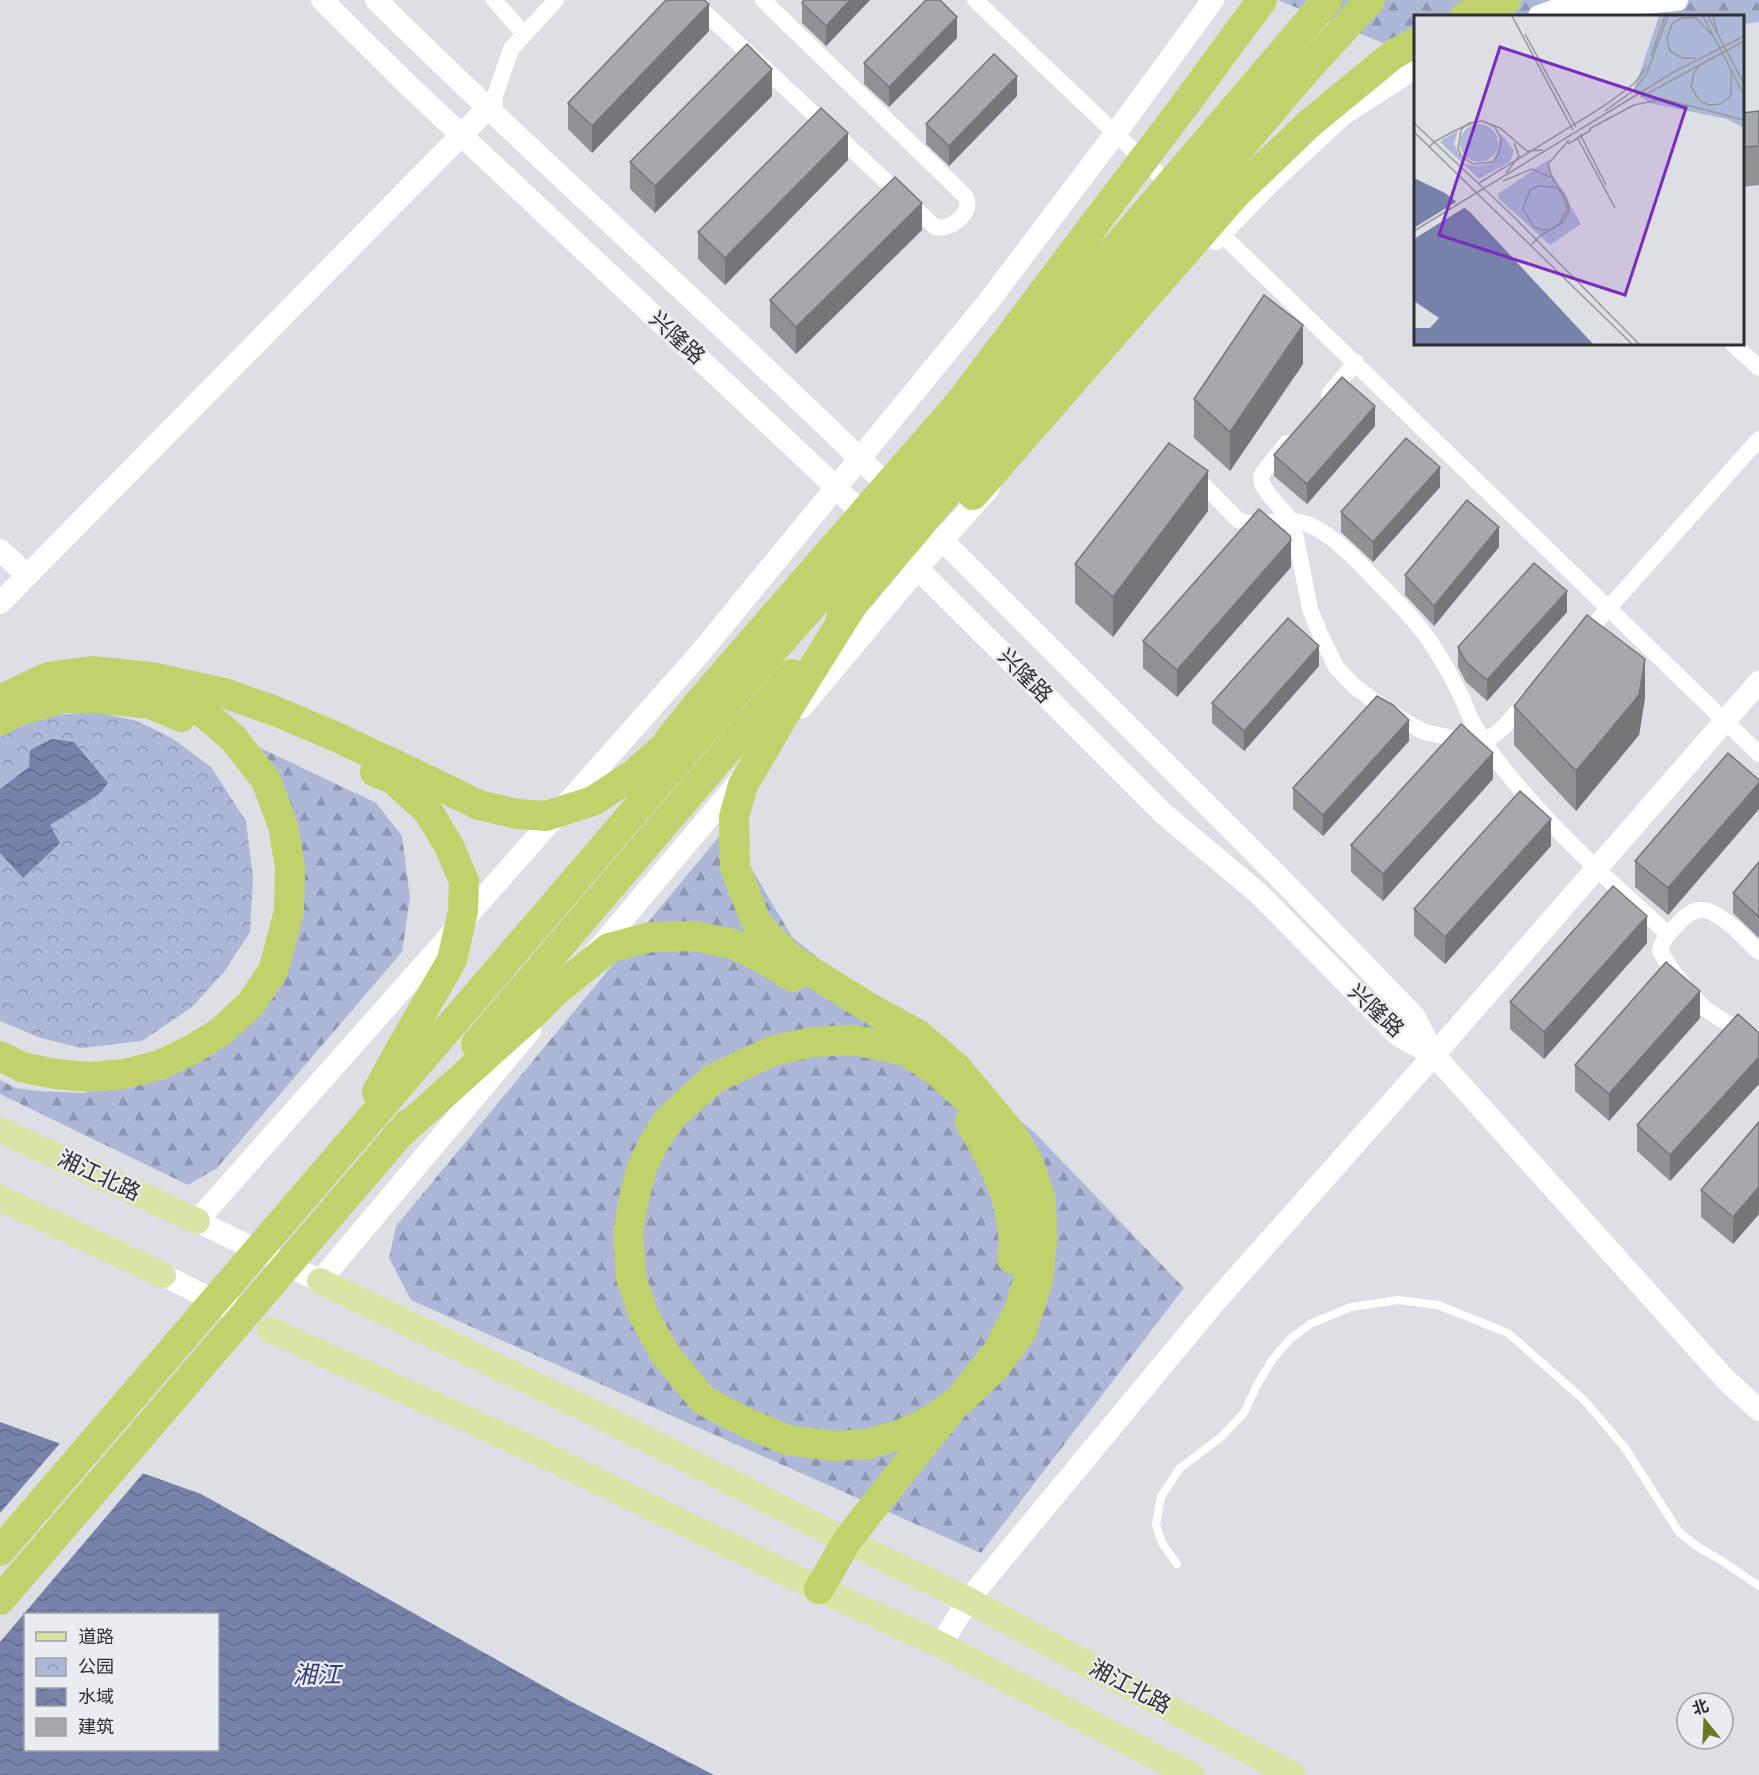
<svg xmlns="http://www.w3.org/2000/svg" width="1759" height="1775" font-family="Karla,'Noto Sans SC',sans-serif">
	<defs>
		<pattern id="forest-firs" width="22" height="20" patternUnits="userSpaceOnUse" patternTransform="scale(1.5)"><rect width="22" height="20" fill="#adb8d9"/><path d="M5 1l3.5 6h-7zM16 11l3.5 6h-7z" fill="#8d96b0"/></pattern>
		<pattern id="park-crowns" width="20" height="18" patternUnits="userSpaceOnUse" patternTransform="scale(1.5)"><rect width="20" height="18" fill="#adb8d9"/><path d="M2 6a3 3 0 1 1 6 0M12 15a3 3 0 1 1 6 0" fill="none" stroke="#8d96b0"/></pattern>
		<pattern id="water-waves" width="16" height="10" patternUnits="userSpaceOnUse" patternTransform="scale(1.5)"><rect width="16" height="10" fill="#7682aa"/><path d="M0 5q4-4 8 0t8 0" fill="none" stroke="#616b8b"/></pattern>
	</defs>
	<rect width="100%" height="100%" fill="#dddfe4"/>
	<!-- forest -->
	<g fill="url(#forest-firs)">
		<path d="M1278,0h481v22l-16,2 -1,-8h-326l-1,40z"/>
		<path d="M250,743l126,60 26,33 8,61 -8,55 -185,216 -29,17 -188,-91v-14l16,8 22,3 45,2 25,-5 95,-31 90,-119z"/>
		<path d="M727,827l65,110 242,195 150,156 -203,265 -570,-253 -22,-42 7,-32z"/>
	</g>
	<!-- park -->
	<path fill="url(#park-crowns)" d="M96,712l41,9 35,17 39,29 35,54 7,57 -3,54 -26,40 -32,35 -50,34 -61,7 -40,-10 -41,-17v-294l41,-11z"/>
	<!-- water -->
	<g fill="url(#water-waves)" fill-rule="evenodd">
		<path d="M52,739l22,3 34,41 -10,12 -48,30 10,18 -37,35 -23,-25v-64l29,-22 1,-17z"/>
		<path d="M0,1422l201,72 369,207 144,74h-714zM26,1614h192v136h-192z"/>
	</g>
	<!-- pier -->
	<path fill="#dddfe4" d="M62,1441l83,30 -145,171v-129z"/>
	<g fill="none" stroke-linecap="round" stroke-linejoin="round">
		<!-- lane -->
		<path stroke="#fff" stroke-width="8" d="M1177,1564l-15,-21 -6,-19 5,-27 18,-28 42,-32 23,-24 12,-26 16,-27 17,-20 21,-16 41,-17 47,-7 40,5 70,28 76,67 41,48 54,84 19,15 24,14 37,25"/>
		<!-- street -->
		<g stroke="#fff" stroke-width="16">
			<path d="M494,0l30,34"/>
			<path d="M695,0l5,8 235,219c14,4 38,-13 31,-29 -1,-2 -5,-6 -7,-8l-196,-190"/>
			<path d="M975,0l199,189"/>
			<path d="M492,104l19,-55 45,-49"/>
			<path d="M1212,225l547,529"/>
			<path d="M1733,344l26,24"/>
			<path d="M1329,394l27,-32"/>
			<path d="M1287,443l-23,28 -3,5 1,8 7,11 18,20 7,13 16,81 10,25 16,33 18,19 35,26 35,20 43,9 16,-2 10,-3 11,-9 25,-29"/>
			<path d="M1193,474l45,46c23,9 33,-1 53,1 10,0 22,5 30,10 18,11 33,27 48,42 16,17 32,32 47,50 17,20 31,45 43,69 5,8 7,17 11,25 8,16 18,32 29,46 50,64 109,117 169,171"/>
			<path d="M1582,638l177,-199"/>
			<path d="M1759,952c-14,-13 -35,-38 -55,-42 -10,-2 -21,8 -27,15 -8,8 -15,15 -17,26 9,17 35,51 50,61 15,11 33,19 49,28"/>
		</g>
		<!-- secondary -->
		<g stroke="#fff" stroke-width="22">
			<path d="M322,0l85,84 416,391 50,49"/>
			<path d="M376,0c171,169 352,327 523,497"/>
			<path d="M1539,16l14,-5 124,-11"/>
			<path d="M1215,239l52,-54 75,-70 74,-48"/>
			<path d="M933,531l345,345 136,140 20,39 291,324 34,31"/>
			<path d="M0,550l27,25"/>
			<path d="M907,558l258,257 93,78 141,143 35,19"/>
			<path d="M0,603l492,-499"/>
			<path d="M802,707l127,-152 60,-67"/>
			<path d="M593,955l149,-177"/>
			<path d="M530,1031l-210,250 -123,-60 504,-569 287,-350 127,-168 98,-134"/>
			<path d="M163,1275l66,33"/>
			<path d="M941,1645l27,-45 247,-298 219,-247 325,-373"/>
		</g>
		<!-- primary -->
		<g stroke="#dae4a7" stroke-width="26">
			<path d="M0,1130l197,91"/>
			<path d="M0,1198l163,77"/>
			<path d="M320,1281l282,136 245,124 121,59 325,175"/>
			<path d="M270,1330l264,120 285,139 122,56 250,130"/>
		</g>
		<!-- highway -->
		<g stroke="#c1d26c" stroke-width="30">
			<path d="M1465,16l41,-16"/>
			<path d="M1220,209l90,-86 84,-69 22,-12"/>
			<path d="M1085,239l11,-17 85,-112 81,-110"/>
			<path d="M973,495l261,-299"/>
			<path d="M841,618l464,-547 65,-71"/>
			<path d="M0,700l48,-23 44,-6 59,6 73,16 51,18 57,24 71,33 76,37 38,9 29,2 47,-15 41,-27 52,-46"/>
			<path d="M0,721l15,-9 48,-14h33l54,6 31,13"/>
			<path d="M669,740l28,-35 265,-305 134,-178"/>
			<path d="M375,772l18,7 35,32 20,33 16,37 -1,30 -11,49 -52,90 -23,42"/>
			<path d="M476,1044l316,-370"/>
			<path d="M0,1056l22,11 33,7 35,3 34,-3 36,-9 31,-15 28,-17 31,-28 23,-34 16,-60 1,-44 -7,-41 -17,-46 -33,-42 -33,-28 -23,-15 -15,-3"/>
			<path d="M970,1122c24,40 50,89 42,137"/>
			<path d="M396,1137l141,-127 19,-19 53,-43 42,-11 44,-1 38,8 31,15 29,18"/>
			<path d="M0,1551l759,-885 196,-222 143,-175 229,-269"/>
			<path d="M819,1589l28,-48 19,-25 132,-165 22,-43 9,-31 3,-53 -2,-26 -20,-48 -21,-31 -51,-47 -32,-21 -52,-11 -42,2 -40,9 -59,28 -43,39 -15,23 -12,24 -9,33 -6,36 3,43 13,39 21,38 38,46 42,22 42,18 47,6 34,-2 34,-10 31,-15 31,-22 31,-30 26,-34 17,-53 4,-41 -1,-39 -12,-36 -17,-30 -55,-66 -38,-33 -51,-28 -77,-48 -34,-35 -22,-57 -1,-50 9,-32 47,-80 63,-101"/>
			<path d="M0,1600l408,-476"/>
		</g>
	</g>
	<!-- wall -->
	<g fill="#909095">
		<path d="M870,0l-44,46 -24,-23v-20z"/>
		<path d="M709,31l-117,122 -24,-24v-26z"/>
		<path d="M957,38l-68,69 -25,-23v-21z"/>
		<path d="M772,96l-117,117 -25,-24v-27z"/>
		<path d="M1017,96l-68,70 -23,-22v-20z"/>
		<path d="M1759,111v74l-16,2v-74z"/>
		<path d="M848,160l-123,125 -27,-26v-27z"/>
		<path d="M922,230l-126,124 -26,-27v-27z"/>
		<path d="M1303,364l-73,107 -36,-33v-39z"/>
		<path d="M1375,426l-68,78 -33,-28v-21z"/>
		<path d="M1440,487l-67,75 -32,-30v-20z"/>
		<path d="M1208,511l-95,126 -38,-34v-39z"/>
		<path d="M1499,547l-65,79 -29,-31v-20z"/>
		<path d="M1291,567l-114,130 -34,-29v-27z"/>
		<path d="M1567,612l-80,89 -21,-19 -8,-15v-20z"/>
		<path d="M1319,666l-75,85 -32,-28v-20z"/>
		<path d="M1645,698l-6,37 -63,76 -62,-66v-39z"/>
		<path d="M1409,741l-86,95 -30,-27v-21z"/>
		<path d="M1493,779l-110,122 -32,-29v-27z"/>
		<path d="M1759,780v29l-91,106 -33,-28v-26z"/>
		<path d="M1551,846l-106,118 -31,-28v-27z"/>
		<path d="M1759,862v76l-26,-25v-20z"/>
		<path d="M1647,943l-103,116 -34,-30v-27z"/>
		<path d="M1700,1018l-91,103 -34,-30v-26z"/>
		<path d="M1759,1033v51l-89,97 -33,-30v-26z"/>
		<path d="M1759,1122v92l-26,30 -32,-27v-27z"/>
	</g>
	<!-- shaded-wall -->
	<g fill="#757679">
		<path d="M850,0h20l-44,46v-20z"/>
		<path d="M709,4v27l-117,122v-27z"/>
		<path d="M957,17v21l-68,69v-20z"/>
		<path d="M772,69v27l-117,117v-27z"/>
		<path d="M1017,76v20l-68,70v-20z"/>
		<path d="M848,133v27l-123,125v-27z"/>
		<path d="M922,203v27l-126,124v-27z"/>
		<path d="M1303,325v39l-73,107v-39z"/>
		<path d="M1375,406v20l-68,78v-20z"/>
		<path d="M1440,467v20l-67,75v-20z"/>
		<path d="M1208,471v40l-95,126v-40z"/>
		<path d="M1499,527v20l-65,79v-20z"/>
		<path d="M1291,540v27l-114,130v-27z"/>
		<path d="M1567,591v21l-80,89v-21z"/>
		<path d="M1319,646v20l-75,85v-20z"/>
		<path d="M1645,659v39l-6,37 -63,76v-40z"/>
		<path d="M1409,720v21l-86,95v-21z"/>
		<path d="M1493,753v26l-110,122v-27z"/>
		<path d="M1759,783v26l-91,106v-27z"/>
		<path d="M1551,819v27l-106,118v-27z"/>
		<path d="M1647,916v27l-103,116v-27z"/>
		<path d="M1700,991v27l-91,103v-27z"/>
		<path d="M1759,1057v27l-89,97v-26z"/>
		<path d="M1759,1187v27l-26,30v-27z"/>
	</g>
	<!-- building -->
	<g fill="#a7a8ad" stroke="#757679" stroke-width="1.5">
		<path d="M666,0h38l5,4 -117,122 -24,-23z"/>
		<path d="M804,0h46l-24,26 -24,-23z"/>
		<path d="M926,0h14l17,17 -68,70 -25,-24z"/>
		<path d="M747,44l25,25 -117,117 -25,-24z"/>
		<path d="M994,54l23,22 -68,70 -23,-22z"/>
		<path d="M821,108l27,25 -123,125 -27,-26z"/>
		<path d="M1759,111v35l-16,1v-34z"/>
		<path d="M895,177l27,26 -126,124 -26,-27z"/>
		<path d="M1264,295l39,30 -73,107 -36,-33z"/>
		<path d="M1342,377l33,29 -68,78 -33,-29z"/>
		<path d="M1406,438l34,29 -67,75 -32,-30z"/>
		<path d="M1169,443l39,28 -95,126 -38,-33z"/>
		<path d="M1467,500l32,27 -65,79 -29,-31z"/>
		<path d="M1259,509l31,27 1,4 -114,130 -34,-29z"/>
		<path d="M1534,563l33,28 -80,89 -21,-18 -8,-15z"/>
		<path d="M1587,615l58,44 -6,36 -63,76 -62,-65z"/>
		<path d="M1288,618l31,28 -75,85 -32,-28z"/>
		<path d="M1377,696l16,9 16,15 -86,95 -30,-27z"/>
		<path d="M1461,724l32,29 -110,121 -32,-29z"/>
		<path d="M1728,753l31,27v3l-91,105 -33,-27z"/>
		<path d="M1520,791l31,28 -106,118 -31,-28z"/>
		<path d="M1759,862v55l-26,-24z"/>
		<path d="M1613,886l34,30 -103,116 -34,-30z"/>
		<path d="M1666,962l34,29 -91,103 -34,-29z"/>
		<path d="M1738,1014l21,19v24l-89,98 -33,-30z"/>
		<path d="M1759,1122v65l-26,30 -32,-27z"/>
	</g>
	<g text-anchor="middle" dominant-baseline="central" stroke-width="4.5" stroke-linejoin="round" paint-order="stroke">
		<!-- street labels -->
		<g font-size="22" fill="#2d2e30" stroke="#eaecf1">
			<text transform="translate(677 338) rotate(43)">兴隆路</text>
			<text transform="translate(1025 676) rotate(45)">兴隆路</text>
			<text transform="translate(1376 1011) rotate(43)">兴隆路</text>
			<text transform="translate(99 1176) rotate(25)">湘江北路</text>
			<text transform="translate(1130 1687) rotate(28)">湘江北路</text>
		</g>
		<!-- water labels -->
		<g font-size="24" font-style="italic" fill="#303c72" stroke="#eaecf1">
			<text x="317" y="1675">湘江</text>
		</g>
	</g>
	<!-- overview -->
	<g transform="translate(1414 15)">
		<rect width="330" height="330" fill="#dddfe4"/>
		<path d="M245,1h85v112l-17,-9 -78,-16 -15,-13zM44,115l-4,14 10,19 10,3 19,-3 8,-29 13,16 -4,12 -31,17 -39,-37zM134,145l4,14 29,50 -31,21 -51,-46 -1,-5z" fill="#adb8d9"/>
		<path d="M46 128a19 19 0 1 1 38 0a19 19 0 1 1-38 0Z" fill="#adb8d9"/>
		<path d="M0,163l31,15 25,19 123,132h-179v-16h16l9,-10 -25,-17z" fill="#7682aa"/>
		<path d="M45,185l8,6 -53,33v-11z" fill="#dddfe4"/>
		<path fill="none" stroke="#97989c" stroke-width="1.5" d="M98,1l61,114M289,1l41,79M294,1l36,68M299,1l5,19M111,19l51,93M237,41l14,-40M282,43h-14l-12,-7 -3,-13 5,-14 9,-6h15l17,18M286,50l-6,8 -3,14 9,14 8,4 13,-1 10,-9v-25M227,82l103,-56M191,96l29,-21 12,-15 22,-59M0,108l101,95 124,126M175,114l45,-24 29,-6 81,21M0,117l218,212M166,119l26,51M163,122l38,71M154,129l23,-14M15,132l5,-5 20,-11 18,-8 11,-2 12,6 6,12 -2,15 -7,8 -19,2 -12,-8 -3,-8 3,-18 4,-4 4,-3 13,-2 18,7 27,23 16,-1M92,158l13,-17 -5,-13M89,166l29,-12 18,8M65,168l125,-77 31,-23 12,-17M0,216l260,-159 70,-36M118,229l7,-7 20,-13 9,-15 -6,-16 -7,-6 -17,-1 -8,4 -7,19 11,18 8,3h4l8,-2 8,-5 6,-9 1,-8 -3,-9 -15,-21 -3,-12 21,-24"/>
		<path fill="#7b2cbf" fill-opacity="0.15" stroke="#7b2cbf" stroke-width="3" d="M86,32l186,61 -61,187 -186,-60z"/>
		<rect width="330" height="330" fill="none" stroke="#2d2e30" stroke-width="3"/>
	</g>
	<!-- legend -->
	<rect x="24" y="1613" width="195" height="138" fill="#eaecf1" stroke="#9ea0a4" stroke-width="1.5"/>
	<rect x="36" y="1632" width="30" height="9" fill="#dae4a7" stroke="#9ea0a4" stroke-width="1.5"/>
	<text x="78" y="1643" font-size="18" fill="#2d2e30">道路</text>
	<rect x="36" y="1658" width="30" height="18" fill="url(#park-crowns)" stroke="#9ea0a4" stroke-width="1.5"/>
	<text x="78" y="1673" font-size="18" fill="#2d2e30">公园</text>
	<rect x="36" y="1688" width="30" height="18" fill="url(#water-waves)" stroke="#9ea0a4" stroke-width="1.5"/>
	<text x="78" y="1703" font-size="18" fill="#2d2e30">水域</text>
	<rect x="36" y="1718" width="30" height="18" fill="#a7a8ad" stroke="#9ea0a4" stroke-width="1.5"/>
	<text x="78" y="1733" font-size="18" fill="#2d2e30">建筑</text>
	<!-- north arrow -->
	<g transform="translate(1705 1721) rotate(342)"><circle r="28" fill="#eaecf1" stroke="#9ea0a4" stroke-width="1.5"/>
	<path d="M0-4.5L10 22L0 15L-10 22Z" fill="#6d7824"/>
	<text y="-9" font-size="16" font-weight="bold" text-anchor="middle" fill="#2d2e30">北</text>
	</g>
</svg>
